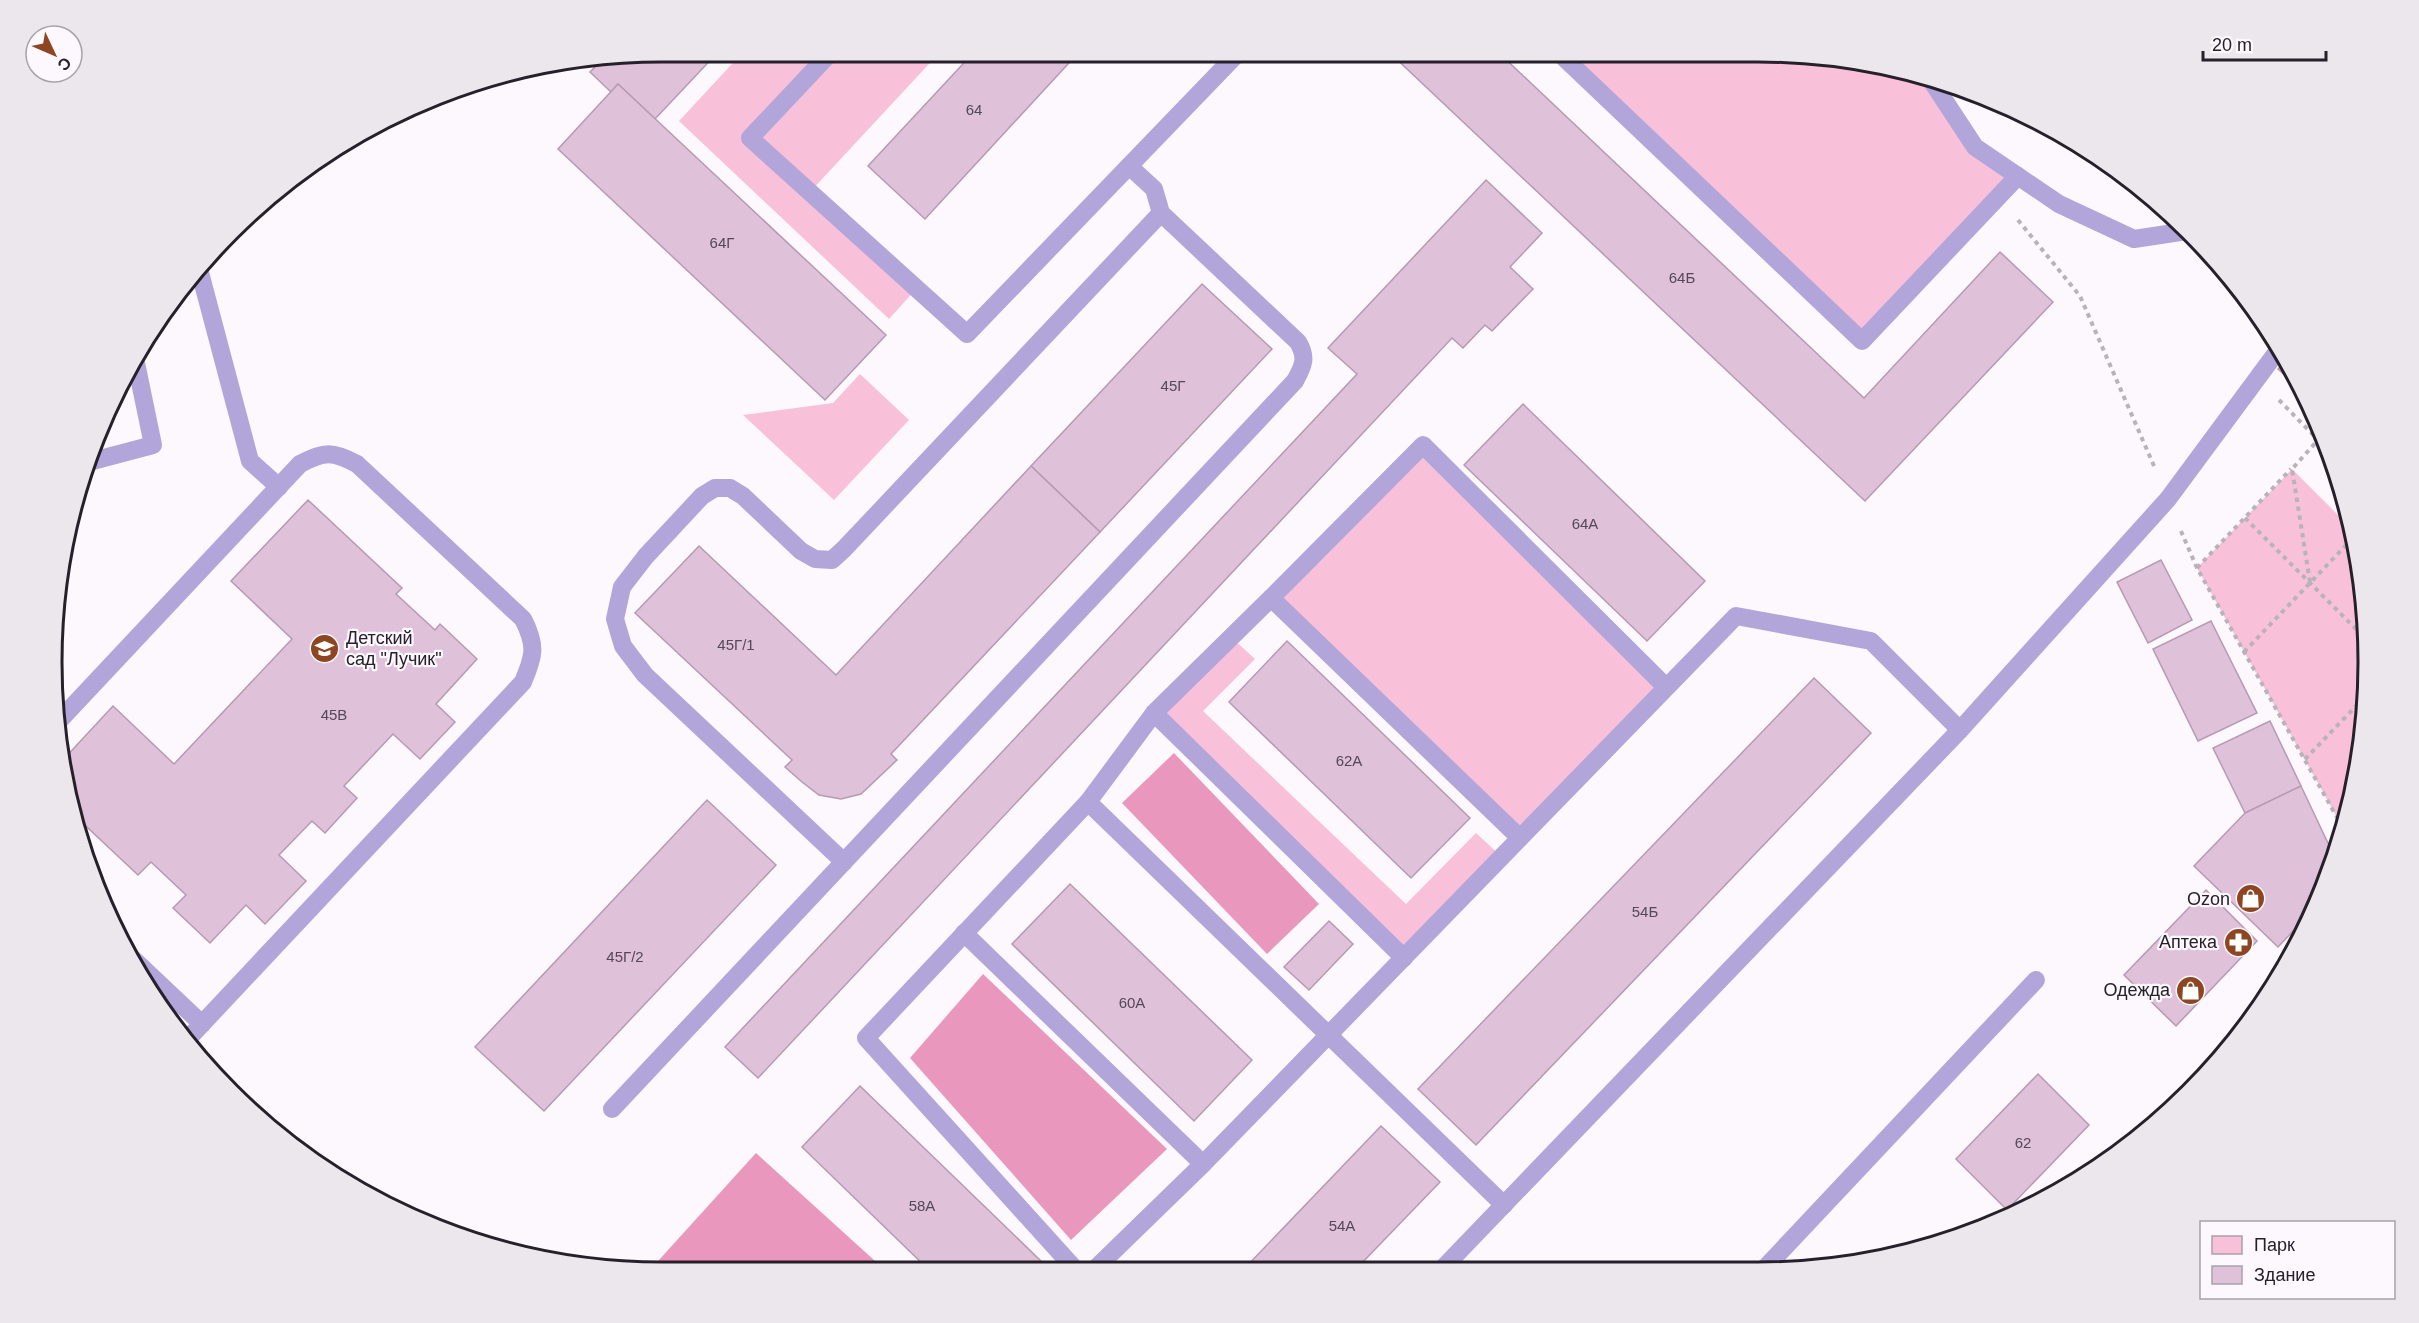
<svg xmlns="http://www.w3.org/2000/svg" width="2419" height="1323" font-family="Arial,sans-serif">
	<rect width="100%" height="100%" fill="#fcf8fe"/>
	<!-- green -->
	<g fill="#f8c1d9">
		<path d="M744,51h197l-131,141 106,97 -27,30 -210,-198z"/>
		<path d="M1558,52h239l119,20 13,5 46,70 43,29 -156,165z"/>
		<path d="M860,374l49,46 -75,80 -91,-85 90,-12z"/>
		<path d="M1423,445l243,242 -146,151 -249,-240z"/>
		<path d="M2292,469l59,59 16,93 -4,120 -20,87 -146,-260z"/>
		<path d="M1231,637l24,22 -52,52 203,193 70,-71 26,24 -98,101 -250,-245z"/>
	</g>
	<!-- forest -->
	<g fill="#e997bd">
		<path d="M1174,753l145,151 -52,50 -145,-151z"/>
		<path d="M983,974l184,175 -96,91 -161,-182z"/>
		<path d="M756,1153l129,117 -236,1z"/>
	</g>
	<!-- building -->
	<g fill="#dfc1da" stroke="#b69ab1" stroke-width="1.5">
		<path d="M662,51h57l-64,68 -37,-35 -7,8 -21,-20 15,-15z"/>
		<path d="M975,51h105l-155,168 -57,-53z"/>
		<path d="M1389,52h109l366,346 136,-146 53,50 -188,199z"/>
		<path d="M618,84l268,251 -61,65 -267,-251z"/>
		<path d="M1486,180l56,53 -32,34 23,22 -41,42 -7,-6 -22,23 -11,-10 -694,740 -33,-31 632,-673 -29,-26z"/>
		<path d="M1202,284l70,65 -172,183 -69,-66z"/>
		<path d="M2286,360l19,31 1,4 -28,-26z"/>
		<path d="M1523,404l182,177 -58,60 -183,-176z"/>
		<path d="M1031,466l69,66 -209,222 6,6 -36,34 -20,5 -22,-4 -17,-13 -17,-15 7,-7 -157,-147 64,-67 137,129z"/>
		<path d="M308,500l94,88 -6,6 39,36 5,-6 37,35 -41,45 19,18 -35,37 -27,-25 -49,52 13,12 -32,35 -13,-12 -33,34 27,26 -41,43 -19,-19 -36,38 -37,-35 13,-13 -35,-33 -13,13 -67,-63 -9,-51 51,-55 61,58 118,-125 -61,-58z"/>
		<path d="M2161,560l31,60 -44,23 -31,-61z"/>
		<path d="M2211,621l46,92 -59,28 -45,-92z"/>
		<path d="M1287,641l183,177 -59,60 -182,-176z"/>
		<path d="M1814,678l57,55 -395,412 -58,-56z"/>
		<path d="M2270,721l31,65 -56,27 -32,-65z"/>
		<path d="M2301,786l34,72 -24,54 -33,35 -84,-81 51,-53z"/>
		<path d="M707,800l69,65 -232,246 -69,-64z"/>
		<path d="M1070,884l182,176 -58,61 -182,-177z"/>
		<path d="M2206,890l51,51 -81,85 -52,-51z"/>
		<path d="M1329,921l24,23 -44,46 -25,-23z"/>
		<path d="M2038,1074l51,51 -82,85 -51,-51z"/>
		<path d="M860,1086l183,177 -7,6 -107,1 -127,-123z"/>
		<path d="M1381,1126l59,56 -83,86 -113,1z"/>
	</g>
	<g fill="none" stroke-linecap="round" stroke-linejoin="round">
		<!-- path -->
		<g stroke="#b8b3bb" stroke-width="4" stroke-dasharray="4.5 4.5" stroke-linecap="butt">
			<path d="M2018,220l62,76 74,170"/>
			<path d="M2279,400l48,49"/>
			<path d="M2245,518l121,121"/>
			<path d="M2181,531l16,37 146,260"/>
			<path d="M2197,568l94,-99"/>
			<path d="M2310,582l-18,-113 26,-29"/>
			<path d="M2244,652l109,-114"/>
			<path d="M2365,666l-4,-4 5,-5"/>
			<path d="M2305,759l59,-61"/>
		</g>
		<!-- service -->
		<g stroke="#b2a5da" stroke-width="18">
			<path d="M832,51l-82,87 217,196 272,-282"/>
			<path d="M1558,52l304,289 156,-165"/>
			<path d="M1929,77l46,70 84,57 75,35 53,-8"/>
			<path d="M198,265l52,196 29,26"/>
			<path d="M85,463l68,-18 -18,-87"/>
			<path d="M1154,713l117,-115"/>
			<path d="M56,724l244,-260c24,-13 33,-13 57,0l166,155c14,27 11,37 0,63l-338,360"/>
			<path d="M1520,838l-249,-240 152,-153 243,242"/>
			<path d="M844,862l-199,-187 -22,-29 -8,-27 7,-32 24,-31 56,-60 13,-8h15l13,8 58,55 14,8 17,1 12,-11 317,-336"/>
			<path d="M964,933l239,231 -108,105"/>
			<path d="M130,956l72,68"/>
			<path d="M1404,958l-250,-245 -66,89 416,403"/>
			<path d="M612,1109l683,-728c9,-16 12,-24 3,-39l-137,-129 -7,-24 -25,-23"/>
			<path d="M1203,1164l533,-548 135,25 89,89"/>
			<path d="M1766,1267l270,-287"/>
			<path d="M1443,1268l517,-538 208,-231 111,-150"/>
			<path d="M1075,1269l-209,-231 222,-236"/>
		</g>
	</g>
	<!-- icons -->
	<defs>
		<symbol id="school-disc" viewBox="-11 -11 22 22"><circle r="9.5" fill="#8d4621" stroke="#fcf8fe"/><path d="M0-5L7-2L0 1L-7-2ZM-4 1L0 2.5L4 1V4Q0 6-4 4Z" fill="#fff"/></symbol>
		<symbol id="shop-disc" viewBox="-11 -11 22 22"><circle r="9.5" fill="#8d4621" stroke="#fcf8fe"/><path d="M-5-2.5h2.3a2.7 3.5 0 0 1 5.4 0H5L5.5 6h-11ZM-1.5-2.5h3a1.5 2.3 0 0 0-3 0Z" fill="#fff"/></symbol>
		<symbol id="pharmacy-disc" viewBox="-11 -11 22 22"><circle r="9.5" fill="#8d4621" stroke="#fcf8fe"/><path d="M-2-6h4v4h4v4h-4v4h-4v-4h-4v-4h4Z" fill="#fff"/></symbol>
	</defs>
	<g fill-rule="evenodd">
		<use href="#school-disc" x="308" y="632" width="33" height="33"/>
		<use href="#shop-disc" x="2234" y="882" width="33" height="33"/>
		<use href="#pharmacy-disc" x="2222" y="926" width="33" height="33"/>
		<use href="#shop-disc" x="2174" y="974" width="33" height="33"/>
	</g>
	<g text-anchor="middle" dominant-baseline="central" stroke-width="4.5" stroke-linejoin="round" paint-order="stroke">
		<!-- number labels -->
		<g font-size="15" fill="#554857">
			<text x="974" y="109">64</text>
			<text x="722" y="242">64Г</text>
			<text x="1682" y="277">64Б</text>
			<text x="1173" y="385">45Г</text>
			<text x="1585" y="523">64А</text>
			<text x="736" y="644">45Г/1</text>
			<text x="334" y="714">45В</text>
			<text x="1349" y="760">62А</text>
			<text x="1645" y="911">54Б</text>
			<text x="625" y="956">45Г/2</text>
			<text x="1132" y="1002">60А</text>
			<text x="2023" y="1142">62</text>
			<text x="922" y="1205">58А</text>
			<text x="1342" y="1225">54А</text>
		</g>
		<!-- poi labels -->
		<g font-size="18" fill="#27202b" stroke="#fcf8fe" text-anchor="end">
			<text x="346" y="638" text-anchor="start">Детский<tspan x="346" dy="21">сад "Лучик"</tspan></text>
			<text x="2230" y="899">Ozon</text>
			<text x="2217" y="942">Аптека</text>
			<text x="2170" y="990">Одежда</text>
		</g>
	</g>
	<!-- crop -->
	<path d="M0 0H2419V1323H0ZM662 62H1758A600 600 0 0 1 2358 662V662A600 600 0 0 1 1758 1262H662A600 600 0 0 1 62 662V662A600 600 0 0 1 662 62Z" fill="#ebe7ed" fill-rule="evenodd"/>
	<path fill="none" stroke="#27202b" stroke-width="3" d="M662 62H1758A600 600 0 0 1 2358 662V662A600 600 0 0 1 1758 1262H662A600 600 0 0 1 62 662V662A600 600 0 0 1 662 62Z"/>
	<!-- legend -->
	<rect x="2200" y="1221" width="195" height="78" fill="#fcf8fe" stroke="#a7a2aa" stroke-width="1.5"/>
	<rect x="2212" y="1236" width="30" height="18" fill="#f8c1d9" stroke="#a7a2aa" stroke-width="1.5"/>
	<text x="2254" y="1251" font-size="18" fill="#27202b">Парк</text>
	<rect x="2212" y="1266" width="30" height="18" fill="#dfc1da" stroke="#a7a2aa" stroke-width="1.5"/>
	<text x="2254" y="1281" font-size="18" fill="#27202b">Здание</text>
	<!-- north arrow -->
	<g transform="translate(54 54) rotate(134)"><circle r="28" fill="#fcf8fe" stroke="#a7a2aa" stroke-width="1.5"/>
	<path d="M0-4.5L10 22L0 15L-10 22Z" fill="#8d4621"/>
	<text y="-9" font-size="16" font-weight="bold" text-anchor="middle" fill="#27202b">С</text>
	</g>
	<!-- scale -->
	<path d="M2203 51v9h123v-9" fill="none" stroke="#27202b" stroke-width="3"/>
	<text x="2212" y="51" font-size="18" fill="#27202b" stroke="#fcf8fe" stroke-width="4.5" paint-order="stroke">20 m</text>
</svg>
